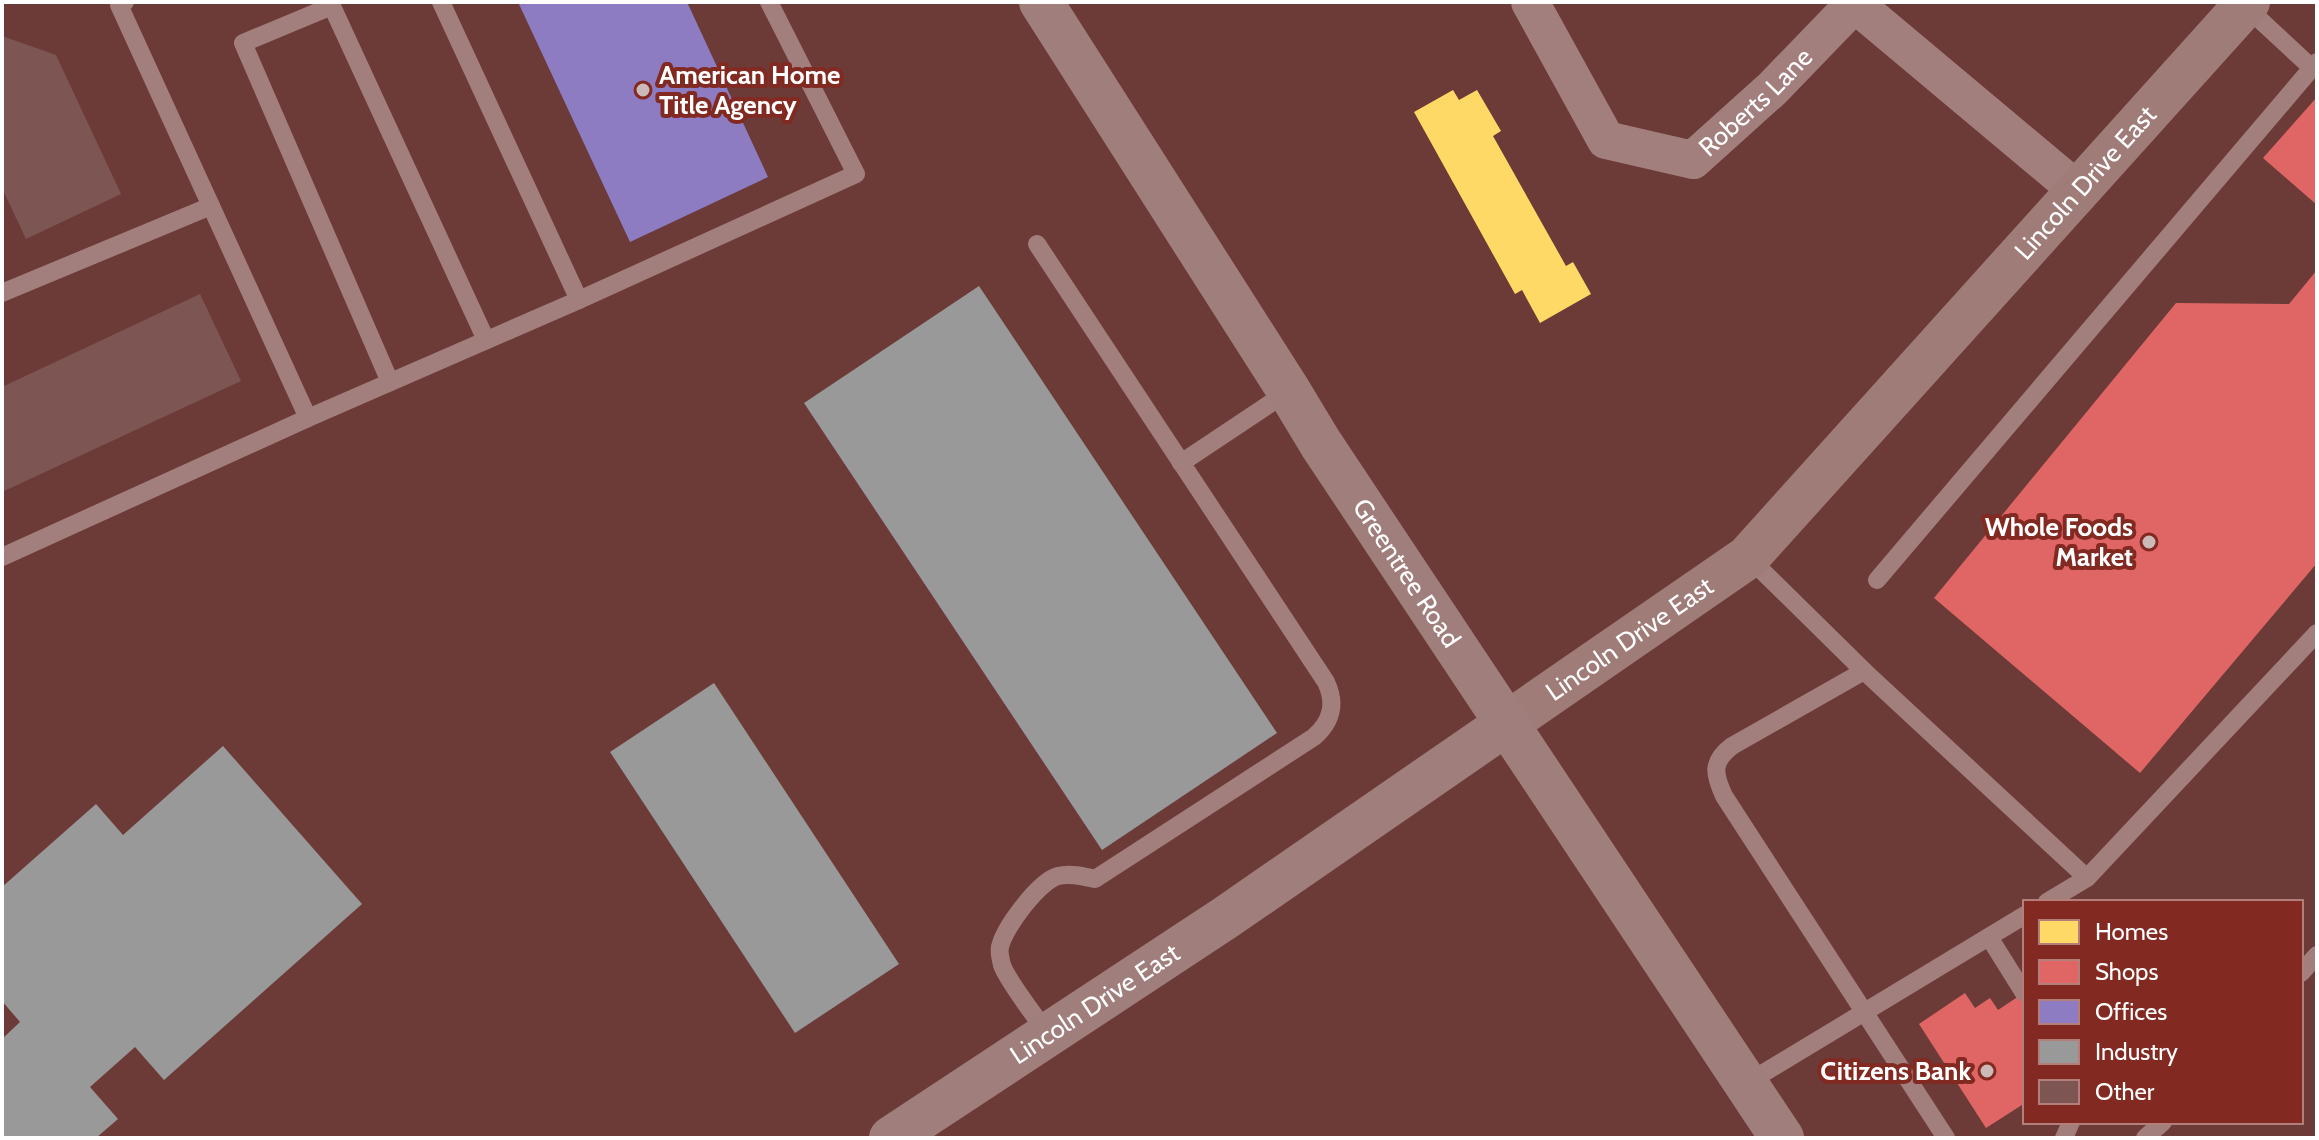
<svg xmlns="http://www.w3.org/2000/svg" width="2319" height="1140" font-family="Cabin,sans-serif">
	<rect width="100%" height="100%" fill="#6c3b37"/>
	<!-- homes -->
	<path fill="#ffd966" d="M1453,90l6,10 18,-10 24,41 -8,5 73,130 7,-4 18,32 -51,29 -18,-33 -7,4 -101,-182z"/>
	<!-- shops -->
	<g fill="#e06666">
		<path d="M2317,97v108l-54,-47z"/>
		<path d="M2317,270v293l-177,210 -206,-175 242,-295 113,1z"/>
		<path d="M2025,992v111l-39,25 -67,-104 46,-31 10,15 15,-10 8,12z"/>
	</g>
	<!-- offices -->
	<path fill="#8e7cc3" d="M518,2h169l81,175 -138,65z"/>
	<!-- industry -->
	<g fill="#999">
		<path d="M979,286l298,447 -175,117 -298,-447z"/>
		<path d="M714,683l185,281 -104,69 -185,-281z"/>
		<path d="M223,746l139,158 -198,176 -29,-33 -45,40 28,32 -22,19h-94v-99l18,-17 -18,-21v-114l94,-83 27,31z"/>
	</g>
	<!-- building -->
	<g fill="#7d5653">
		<path d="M2,36l54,19 65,139 -95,45 -24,-51z"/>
		<path d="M200,294l41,87 -239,111v-105z"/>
	</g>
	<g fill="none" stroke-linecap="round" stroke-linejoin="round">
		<!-- lane -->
		<g stroke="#a27f7d" stroke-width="18">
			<path d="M125,2l-6,3 189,413 271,-118 277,-126 -87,-172"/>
			<path d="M330,2l156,338"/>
			<path d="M441,2l138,298"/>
			<path d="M332,6l-89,37 147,339"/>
			<path d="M2245,6l67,62"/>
			<path d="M1037,244l289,438c10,21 6,39 -12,55l-219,142c-12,-3 -25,-6 -37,-3 -19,5 -54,52 -58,71 -1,4 1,14 2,18 6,17 34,52 45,68"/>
			<path d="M2,293l209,-87"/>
			<path d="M1181,463l108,-72"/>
			<path d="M2,557l306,-139"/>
			<path d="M1748,557l116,114 223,207"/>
			<path d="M1877,580l440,-518"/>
			<path d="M1864,671l-132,75c-21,16 -18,28 -8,50l222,342"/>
			<path d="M2047,902l40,-24 230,-245"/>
			<path d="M1989,937l35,56"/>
			<path d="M2301,973l16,-18"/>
			<path d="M1747,1083l278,-168"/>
			<path d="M2064,1138l7,-16"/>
			<path d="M2145,1138l18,-16"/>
		</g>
		<!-- street -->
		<g stroke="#a27f7d" stroke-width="38">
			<path id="s1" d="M1530,2l76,138 87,20 79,-71 84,-87"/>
			<path d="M1855,4l222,186"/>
		</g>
		<!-- secondary -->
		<path stroke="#9f7c78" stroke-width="44" id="s2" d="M1506,724l242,-167 500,-555"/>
		<!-- primary -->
		<g stroke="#a07e7c" stroke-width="44">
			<path id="s3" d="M1041,2l248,389 32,53 461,694"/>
			<path id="s4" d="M891,1138l334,-220 281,-194"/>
		</g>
	</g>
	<!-- markers -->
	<g fill="#ccbab9" stroke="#822921" stroke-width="3">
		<circle cx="643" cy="90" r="8"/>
		<circle cx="2149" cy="542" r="8"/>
		<circle cx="1987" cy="1071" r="8"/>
	</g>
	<g text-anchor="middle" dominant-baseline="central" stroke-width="8" stroke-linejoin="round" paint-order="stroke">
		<!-- poi labels -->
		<g font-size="26" font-weight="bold" fill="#fff" stroke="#822921" text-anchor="end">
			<text x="659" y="75" text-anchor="start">American Home<tspan x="659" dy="30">Title Agency</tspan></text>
			<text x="2133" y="527">Whole Foods<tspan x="2133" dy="30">Market</tspan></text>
			<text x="1971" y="1071">Citizens Bank</text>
		</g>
		<!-- street labels -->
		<g font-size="26" fill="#fff" stroke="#822921">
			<text stroke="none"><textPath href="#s1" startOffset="332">Roberts Lane</textPath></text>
			<text stroke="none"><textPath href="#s2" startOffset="798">Lincoln Drive East</textPath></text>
			<text stroke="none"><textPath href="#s3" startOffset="678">Greentree Road</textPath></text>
			<text stroke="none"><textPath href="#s2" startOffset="150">Lincoln Drive East</textPath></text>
			<text stroke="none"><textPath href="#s4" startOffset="244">Lincoln Drive East</textPath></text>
		</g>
	</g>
	<!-- border -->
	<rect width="2319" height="1140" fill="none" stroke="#ffffff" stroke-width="8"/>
	<!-- legend -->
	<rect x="2023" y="900" width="280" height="224" fill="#822921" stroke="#b47f7a" stroke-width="2"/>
	<rect x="2039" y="920" width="40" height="24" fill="#ffd966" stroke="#b47f7a" stroke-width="2"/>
	<text x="2095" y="940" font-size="24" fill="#ffffff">Homes</text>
	<rect x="2039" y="960" width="40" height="24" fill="#e06666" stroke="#b47f7a" stroke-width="2"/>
	<text x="2095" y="980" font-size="24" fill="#ffffff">Shops</text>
	<rect x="2039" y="1000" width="40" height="24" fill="#8e7cc3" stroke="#b47f7a" stroke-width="2"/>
	<text x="2095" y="1020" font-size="24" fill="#ffffff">Offices</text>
	<rect x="2039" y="1040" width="40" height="24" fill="#999999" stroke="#b47f7a" stroke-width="2"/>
	<text x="2095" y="1060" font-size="24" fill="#ffffff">Industry</text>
	<rect x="2039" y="1080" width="40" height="24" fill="#7d5653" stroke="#b47f7a" stroke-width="2"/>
	<text x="2095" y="1100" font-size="24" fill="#ffffff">Other</text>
</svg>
